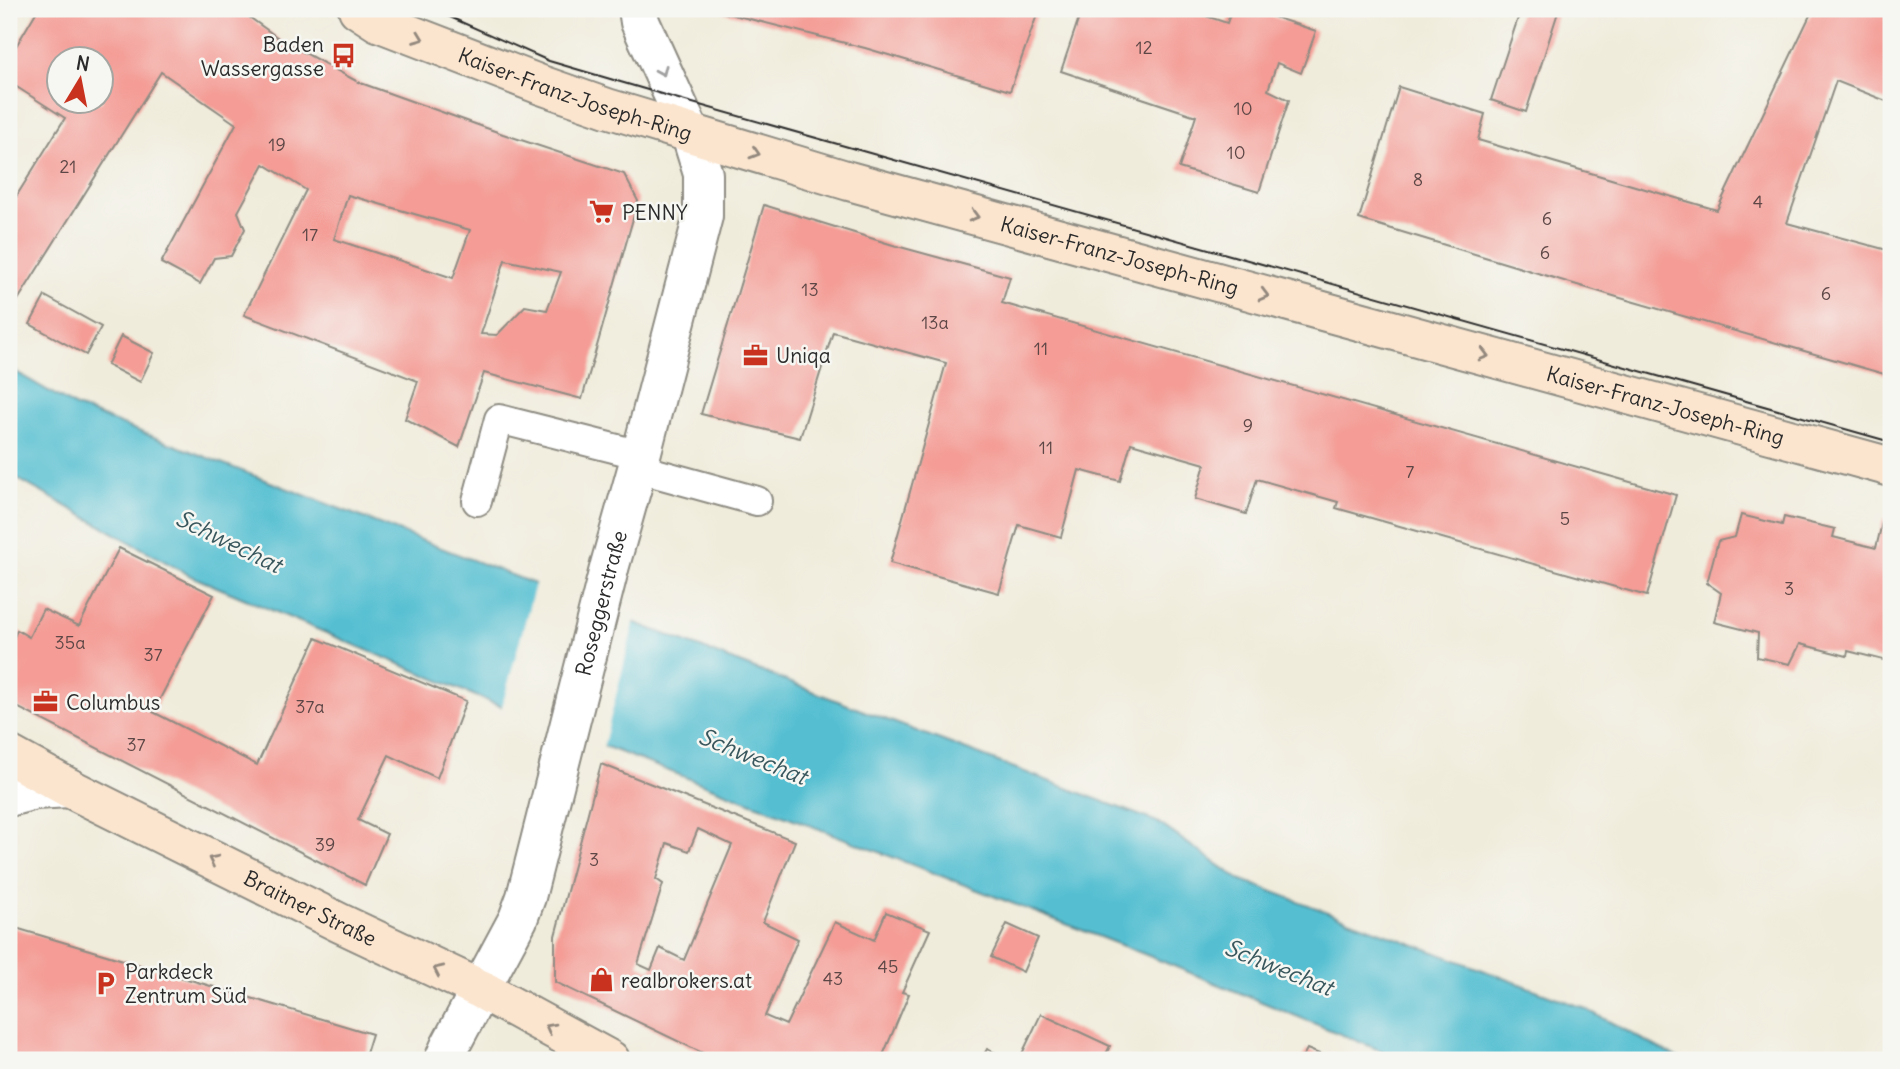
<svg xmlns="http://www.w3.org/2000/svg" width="1900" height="1069" font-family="Delius,sans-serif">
	<rect width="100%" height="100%" fill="#f6f6f2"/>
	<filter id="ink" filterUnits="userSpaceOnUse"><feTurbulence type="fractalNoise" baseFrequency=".0143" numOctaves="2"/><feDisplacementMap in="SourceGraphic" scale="14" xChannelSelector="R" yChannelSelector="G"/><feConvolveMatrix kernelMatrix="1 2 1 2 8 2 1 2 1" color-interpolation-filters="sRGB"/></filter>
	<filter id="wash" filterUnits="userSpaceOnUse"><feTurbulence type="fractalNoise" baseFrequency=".00686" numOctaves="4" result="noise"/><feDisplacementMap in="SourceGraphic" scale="28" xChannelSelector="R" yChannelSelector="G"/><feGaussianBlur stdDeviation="1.57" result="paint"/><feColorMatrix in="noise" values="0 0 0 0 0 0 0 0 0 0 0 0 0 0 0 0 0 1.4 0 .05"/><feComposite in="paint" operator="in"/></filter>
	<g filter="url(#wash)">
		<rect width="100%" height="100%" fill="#f0ecdb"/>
		<!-- water -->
		<path fill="#55bfd1" stroke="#40757e" stroke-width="2" d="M9,368l67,39 793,306 288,109 82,57 345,129 97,52h-277l-255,-104 -659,-254 -299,-126 -182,-102z"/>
		<!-- pier -->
		<path fill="#f0ecdb" d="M536,581l99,38 -32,129 -102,-38z"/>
		<g id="blocks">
			<!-- building -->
			<g fill="#f49c95" fill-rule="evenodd">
				<path d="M38,9h200l43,31 77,42 145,52 121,40 14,27 -56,198 -98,-26 -25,74 -54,-28 13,-38 -174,-66 62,-125 -42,-26 -26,48 7,17 -14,27 -17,2 -14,26 -39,-21 75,-139 -75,-52 -150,239 -2,-1v-102l56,-90 -56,-36v-24zM60,60h42v42h-42zM348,195l122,35 -17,48 -119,-39zM505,260l56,12 -14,38 -22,-4 -28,29 -16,-1z"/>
				<path d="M710,9h329l-29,82 -145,-43z"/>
				<path d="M1082,9h103l42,14 5,-14h18l66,22 -15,42 -24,-10 -9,27 21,10 -30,92 -80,-24 17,-52 -135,-45z"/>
				<path d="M1521,9h38l-33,103 -35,-12z"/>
				<path d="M1813,9h78v94l-55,-22 -49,142 104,28v125l-274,-79 -258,-78 40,-132 86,27 -7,26 239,70z"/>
				<path d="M764,205l129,40 117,32 -8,26 674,192 -29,101 -311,-88 2,-6 -81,-23 -11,35 -51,-15 10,-35 -74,-21 -11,38 -41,-11 -18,67 -42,-12 -20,68 -109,-30 56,-200 -113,-31 -33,106 -99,-24z"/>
				<path d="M45,296l56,31 -15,28 -56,-31z"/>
				<path d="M121,336l33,17 -14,29 -33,-17z"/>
				<path d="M1741,515l41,10 2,-8 51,12 -2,8 43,11 7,-29 8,2v141l-43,-11 -1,5 -47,-12 -10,20 -33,-7 1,-24 -44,-11 7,-29 -14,-10 11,-42 17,-4z"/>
				<path d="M119,548l95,47 -61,117 104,53 59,-127 150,63 -29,77 -48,-23 -31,65 29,14 -22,51 -356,-182v-55l8,-18 12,7 14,-28 36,17z"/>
				<path d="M601,764l194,77 -32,81 35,17 -33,77 21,9 49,-103 39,18 12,-28 44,18 -28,62 7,2 -28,66h-164l-162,-78v-46zM698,829l34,16 -48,115 -24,-12 -9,22 -13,-6 25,-80 -7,-5 11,-36 22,8z"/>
				<path d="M1007,924l31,14 -15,34 -32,-15z"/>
				<path d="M9,926l363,108 -8,26h-355z"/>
				<path d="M1041,1014l69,32 -7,14h-84z"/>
				<path d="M987,1049l23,11h-29z"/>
				<path d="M1307,1049l27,11h-33z"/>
			</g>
		</g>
	</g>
	<g filter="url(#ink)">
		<use href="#blocks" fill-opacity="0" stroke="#8e8c83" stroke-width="2"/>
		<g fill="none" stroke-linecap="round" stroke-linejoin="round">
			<defs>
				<g id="lane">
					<path d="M637,468l120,33"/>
					<path d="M477,501l22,-82 142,36"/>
				</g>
				<g id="street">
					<path d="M9,797l26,-7 34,-2"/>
					<path id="s1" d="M444,1060l6,-14 68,-127 8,-22 84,-332 31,-110 62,-239v-42l-13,-42 -50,-110 -2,-13"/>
				</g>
				<g id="secondary">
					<path id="s2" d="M358,9l20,13 163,63 66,23 242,73 1042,286"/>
					<path id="s3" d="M9,755l60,33 271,135 140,66 130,71"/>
				</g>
			</defs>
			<!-- lane casing -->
			<use href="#lane" stroke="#8e8c83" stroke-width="32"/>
			<!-- street casing -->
			<use href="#street" stroke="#8e8c83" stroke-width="42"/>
			<!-- secondary casing -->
			<use href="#secondary" stroke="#8e8c83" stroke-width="42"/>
			<!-- lane -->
			<use href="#lane" stroke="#fff" stroke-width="28"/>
			<!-- street -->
			<use href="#street" stroke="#fff" stroke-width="38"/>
			<!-- secondary -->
			<use href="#secondary" stroke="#fbe5cf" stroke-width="38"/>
			<!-- tram -->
			<path stroke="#2b2b2b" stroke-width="2" d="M432,9l117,52 126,37 1216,344"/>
		</g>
		<!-- one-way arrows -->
		<defs><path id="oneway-chevron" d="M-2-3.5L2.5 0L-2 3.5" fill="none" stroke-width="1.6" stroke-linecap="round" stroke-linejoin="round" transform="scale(1.75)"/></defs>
		<g stroke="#93887d">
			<use href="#oneway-chevron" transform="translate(419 38) rotate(21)"/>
			<use href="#oneway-chevron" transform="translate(755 153) rotate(17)"/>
			<use href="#oneway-chevron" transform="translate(974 216) rotate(15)"/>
			<use href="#oneway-chevron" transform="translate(1264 295) rotate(15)"/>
			<use href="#oneway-chevron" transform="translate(1484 355) rotate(15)"/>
			<use href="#oneway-chevron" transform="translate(213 860) rotate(-154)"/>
			<use href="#oneway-chevron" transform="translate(438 970) rotate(-155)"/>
			<use href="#oneway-chevron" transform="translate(550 1028) rotate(-152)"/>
		</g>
		<use stroke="#a0a0a0" href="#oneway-chevron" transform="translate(662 71) rotate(66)"/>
	</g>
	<!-- icons -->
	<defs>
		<symbol id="bus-bare" viewBox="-9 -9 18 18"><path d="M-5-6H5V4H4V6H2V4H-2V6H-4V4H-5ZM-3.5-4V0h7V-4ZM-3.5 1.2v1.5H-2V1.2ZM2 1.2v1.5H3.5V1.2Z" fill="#c8321e" stroke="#f6f6f2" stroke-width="2.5" paint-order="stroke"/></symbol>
		<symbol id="supermarket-bare" viewBox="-9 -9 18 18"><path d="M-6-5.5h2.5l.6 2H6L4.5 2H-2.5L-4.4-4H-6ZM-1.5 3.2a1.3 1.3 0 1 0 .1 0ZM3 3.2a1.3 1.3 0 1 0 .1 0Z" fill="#c8321e" stroke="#f6f6f2" stroke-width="2.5" paint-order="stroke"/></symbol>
		<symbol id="office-bare" viewBox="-9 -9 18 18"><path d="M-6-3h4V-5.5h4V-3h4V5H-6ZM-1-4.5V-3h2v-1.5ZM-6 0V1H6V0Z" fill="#c8321e" stroke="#f6f6f2" stroke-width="2.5" paint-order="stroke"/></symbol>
		<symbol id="shop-bare" viewBox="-9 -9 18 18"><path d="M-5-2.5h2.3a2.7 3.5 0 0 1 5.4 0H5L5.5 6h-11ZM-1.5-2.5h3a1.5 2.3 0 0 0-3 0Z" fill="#c8321e" stroke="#f6f6f2" stroke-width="2.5" paint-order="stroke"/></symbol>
		<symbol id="parking-bare" viewBox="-9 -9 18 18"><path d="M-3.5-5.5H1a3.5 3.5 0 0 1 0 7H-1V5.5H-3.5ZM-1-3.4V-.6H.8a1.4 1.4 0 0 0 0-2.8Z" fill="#c8321e" stroke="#f6f6f2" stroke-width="2.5" paint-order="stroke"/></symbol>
	</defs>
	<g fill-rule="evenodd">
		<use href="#bus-bare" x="326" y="38" width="35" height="35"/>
		<use href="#supermarket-bare" x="584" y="194" width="35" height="35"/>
		<use href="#office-bare" x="738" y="338" width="35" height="35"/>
		<use href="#office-bare" x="28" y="684" width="35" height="35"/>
		<use href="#shop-bare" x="584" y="962" width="35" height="35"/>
		<use href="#parking-bare" x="88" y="966" width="35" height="35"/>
	</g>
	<g text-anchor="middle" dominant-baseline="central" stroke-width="5" stroke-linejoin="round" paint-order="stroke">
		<!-- number labels -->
		<g font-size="18" fill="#5d4746">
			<text x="1144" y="47">12</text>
			<text x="1243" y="108">10</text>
			<text x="277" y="144">19</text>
			<text x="1236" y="152">10</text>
			<text x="68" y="166">21</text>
			<text x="1418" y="179">8</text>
			<text x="1758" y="201">4</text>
			<text x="1547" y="218">6</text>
			<text x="310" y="234">17</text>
			<text x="1545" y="252">6</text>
			<text x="810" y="289">13</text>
			<text x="1826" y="293">6</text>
			<text x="935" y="322">13a</text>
			<text x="1041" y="348">11</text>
			<text x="1248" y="425">9</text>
			<text x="1046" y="447">11</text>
			<text x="1410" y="471">7</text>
			<text x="1565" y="518">5</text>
			<text x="1789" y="588">3</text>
			<text x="70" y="642">35a</text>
			<text x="153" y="654">37</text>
			<text x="310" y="706">37a</text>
			<text x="136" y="744">37</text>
			<text x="325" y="844">39</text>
			<text x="594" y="859">3</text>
			<text x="888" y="966">45</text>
			<text x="833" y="978">43</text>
		</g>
		<!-- poi labels -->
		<g font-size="21" fill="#2b2b2b" stroke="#f6f6f2" text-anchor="start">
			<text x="324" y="44" text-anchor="end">Baden<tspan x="324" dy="24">Wassergasse</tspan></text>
			<text x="622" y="212">PENNY</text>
			<text x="776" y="355">Uniqa</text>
			<text x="66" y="702">Columbus</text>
			<text x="125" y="971">Parkdeck<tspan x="125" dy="24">Zentrum Süd</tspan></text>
			<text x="621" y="980">realbrokers.at</text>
		</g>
		<!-- street labels -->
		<g font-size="21" fill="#2b2b2b" stroke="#f6f6f2">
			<text stroke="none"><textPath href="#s2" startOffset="234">Kaiser-Franz-Joseph-Ring</textPath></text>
			<text stroke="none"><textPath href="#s2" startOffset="802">Kaiser-Franz-Joseph-Ring</textPath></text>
			<text stroke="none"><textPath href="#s2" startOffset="1368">Kaiser-Franz-Joseph-Ring</textPath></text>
			<text stroke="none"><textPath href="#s1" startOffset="486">Roseggerstraße</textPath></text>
			<text stroke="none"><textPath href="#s3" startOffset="338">Braitner Straße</textPath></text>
		</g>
		<!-- water labels -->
		<g font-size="23" font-style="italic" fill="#38575d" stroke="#f6f6f2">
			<text transform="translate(229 541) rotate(26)">Schwechat</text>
			<text transform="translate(753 756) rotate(22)">Schwechat</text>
			<text transform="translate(1279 967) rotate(22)">Schwechat</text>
		</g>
	</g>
	<!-- margin -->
	<rect width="1900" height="1069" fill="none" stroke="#f6f6f2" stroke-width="35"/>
	<!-- north arrow -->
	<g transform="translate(80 80) rotate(10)"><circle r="33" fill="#f6f6f2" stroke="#a5a5a2" stroke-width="2"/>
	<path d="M0-5L12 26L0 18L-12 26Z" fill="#c8321e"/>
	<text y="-10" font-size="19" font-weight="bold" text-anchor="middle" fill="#2b2b2b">N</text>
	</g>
</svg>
